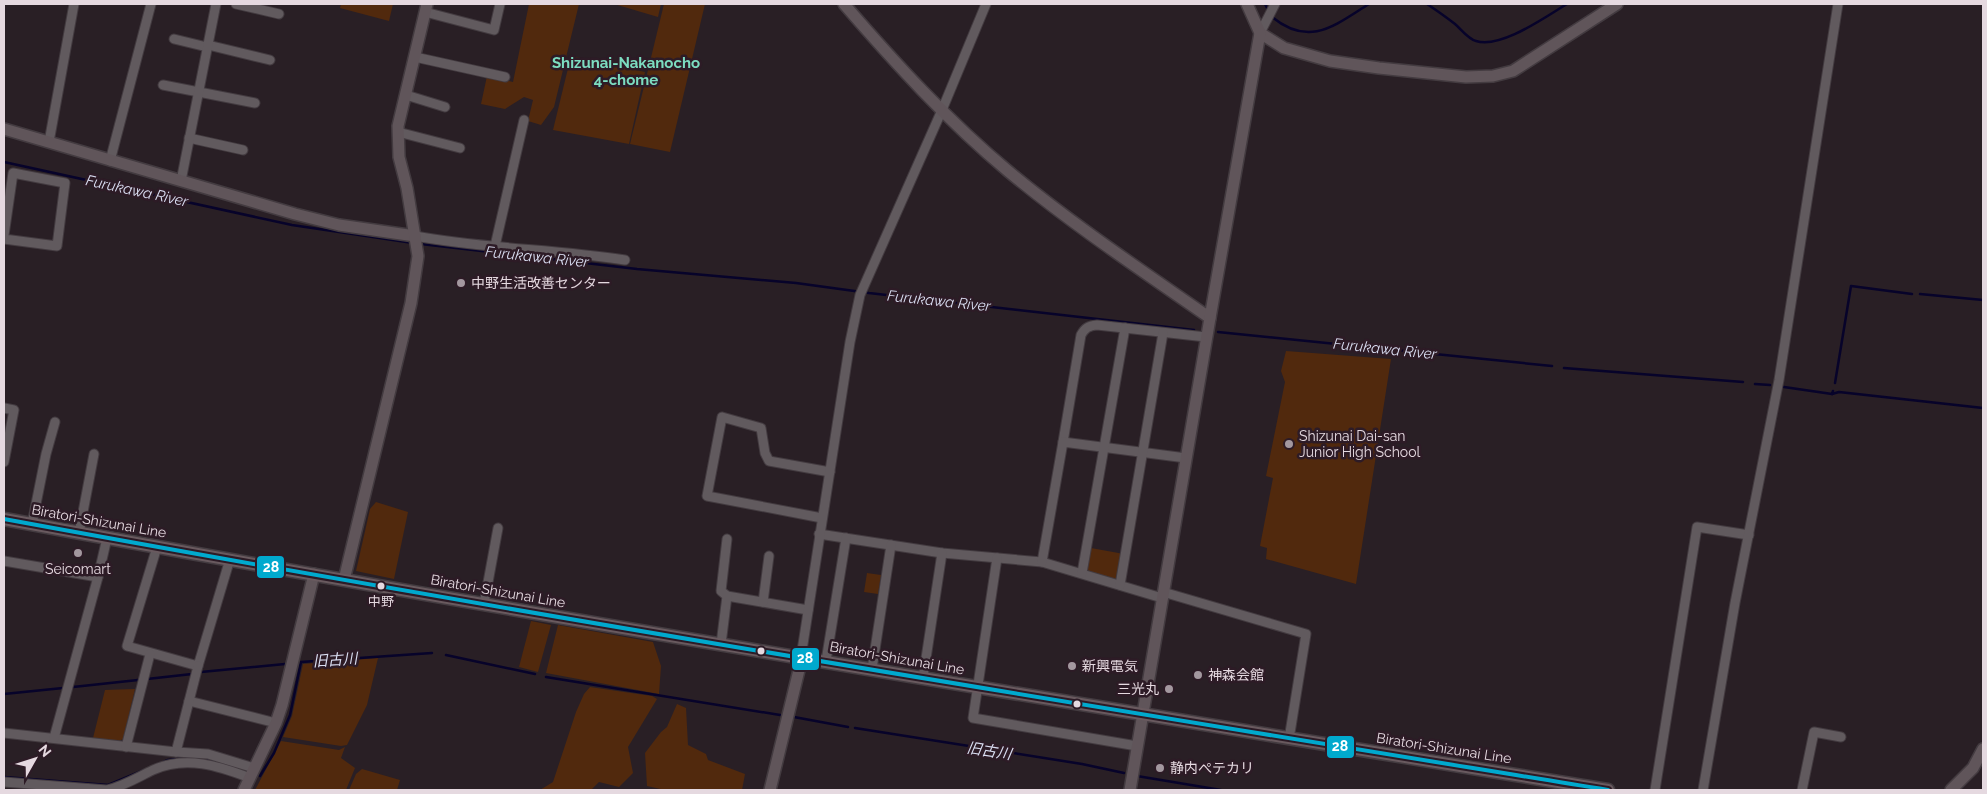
<svg xmlns="http://www.w3.org/2000/svg" width="1987" height="794" font-family="Raleway,'Noto Sans JP',sans-serif">
	<rect width="100%" height="100%" fill="#291f25"/>
	<!-- green -->
	<g fill="#51290d">
		<path d="M341,4h52l-4,17 -49,-13z"/>
		<path d="M529,4h50l-25,103 -13,18 -13,-4 5,-21 -9,-3 -19,12 -24,-5 6,-28 26,6z"/>
		<path d="M614,4h47l-3,13z"/>
		<path d="M664,4h41l-35,148 -40,-8z"/>
		<path d="M571,56l74,16 -16,72 -76,-14z"/>
		<path d="M1286,351l105,8 -35,225 -90,-25 1,-11 -7,-2 13,-68 -7,-2 19,-94 -4,-11z"/>
		<path d="M376,502l32,10 -14,67 -38,-8 14,-62z"/>
		<path d="M1091,548l33,6 -5,25 -3,2 -26,-9 -3,-3z"/>
		<path d="M867,573l14,2 -3,19 -14,-2z"/>
		<path d="M531,621l20,4 -13,47 -19,-5z"/>
		<path d="M558,625l95,17 8,24 -2,28 -113,-21z"/>
		<path d="M378,658l-11,47 -20,40 -6,1 -58,-9 9,-21 11,-52z"/>
		<path d="M590,687l62,9 5,3 -29,48 5,26 -14,14 -20,-5 -8,8h-51l13,-8 23,-70 8,-18z"/>
		<path d="M135,689l-12,50 -6,3 -24,-4 12,-48z"/>
		<path d="M677,704l9,4 2,37 18,9 2,6 37,14 -3,16h-77l-18,-4 -2,-33 16,-21 6,-5z"/>
		<path d="M281,741l58,9 6,-3 -4,11 14,10 -9,22h-91z"/>
		<path d="M362,769l38,11 -3,10h-48l7,-16z"/>
	</g>
	<g fill="none" stroke-linecap="round" stroke-linejoin="round">
		<!-- stream -->
		<g stroke="#07032a" stroke-width="2.5">
			<path d="M1265,4l3,6"/>
			<path d="M1427,4c9,6 19,13 28,20 6,5 13,15 21,17 25,8 69,-24 91,-37"/>
			<path d="M1272,17c38,31 63,8 97,-13"/>
			<path d="M4,162l288,63 121,18"/>
			<path d="M421,244l216,25 159,14 73,10 325,37"/>
			<path d="M1920,294l63,6"/>
			<path d="M1218,332l334,34"/>
			<path d="M1564,368l179,14"/>
			<path d="M1835,383l16,-97 61,8"/>
			<path d="M1755,384l15,1"/>
			<path d="M1784,387l48,7 1,-3"/>
			<path d="M1832,394l7,-2 144,16"/>
			<path d="M446,655l89,19"/>
			<path d="M201,672l84,-8"/>
			<path d="M546,677l234,38"/>
			<path d="M147,679l45,-5"/>
			<path d="M73,687l65,-7"/>
			<path d="M4,694l59,-6"/>
			<path d="M794,717l54,10"/>
			<path d="M855,728l227,36 42,9"/>
			<path d="M236,767l10,4"/>
			<path d="M260,776l14,-23 16,-38 11,-53 131,-9"/>
			<path d="M1137,776l84,14"/>
			<path d="M4,777l104,8 60,-25 16,-2 32,3"/>
		</g>
		<defs>
			<g id="street">
				<path d="M236,4l43,10"/>
				<path d="M425,12l69,18 6,-26"/>
				<path d="M1260,33l15,-29"/>
				<path d="M174,39l33,8"/>
				<path d="M208,45l62,15"/>
				<path d="M415,57l90,20"/>
				<path d="M163,85l92,18"/>
				<path d="M406,95l39,12"/>
				<path d="M398,132l62,16"/>
				<path d="M189,138l54,12"/>
				<path d="M49,142l25,-138"/>
				<path d="M110,161l41,-157"/>
				<path d="M181,181l35,-177"/>
				<path d="M4,235l9,-62 52,10 -8,63 -53,-7"/>
				<path d="M415,236c69,13 141,13 210,24"/>
				<path d="M495,246l29,-126"/>
				<path d="M4,408l10,2 -10,52"/>
				<path d="M1063,442l18,-107c4,-7 7,-9 16,-10l109,12"/>
				<path d="M822,518l-115,-22 15,-79 39,11 4,25 4,8 61,11"/>
				<path d="M32,524l14,-70 9,-32"/>
				<path d="M79,533l15,-79"/>
				<path d="M819,534l123,19 100,9 120,36"/>
				<path d="M157,547l-30,99 71,20 32,-107"/>
				<path d="M997,558l-24,160 164,28"/>
				<path d="M4,561l94,16 9,-39"/>
				<path d="M1042,562l21,-120 123,16"/>
				<path d="M1082,573l43,-245"/>
				<path d="M1120,585l43,-252"/>
				<path d="M1163,592l143,42 -17,105"/>
				<path d="M727,596l81,14"/>
				<path d="M763,602l6,-46"/>
				<path d="M484,604l14,-76"/>
				<path d="M721,644l6,-48 -6,-5 6,-52"/>
				<path d="M801,657l49,-315 10,-47 82,-185 44,-106"/>
				<path d="M826,661l20,-123"/>
				<path d="M872,669l19,-124"/>
				<path d="M923,678l19,-125"/>
				<path d="M189,701l87,22"/>
				<path d="M4,733l172,19 32,2 46,14"/>
				<path d="M54,738l44,-161"/>
				<path d="M126,747l24,-93"/>
				<path d="M176,752l22,-86"/>
				<path d="M4,782l103,8c17,-4 31,-13 46,-20 33,-15 66,-4 97,8"/>
				<path d="M1655,790l42,-263 52,8"/>
				<path d="M1703,790l32,-187 44,-223 59,-376"/>
				<path d="M1802,790l12,-58 27,5"/>
			</g>
			<g id="secondary">
				<path d="M844,4c51,59 104,117 164,167 64,53 133,99 202,147"/>
				<path d="M1260,33l24,15 46,13 49,7 87,9 27,-1 20,-5 104,-67"/>
				<path d="M4,129l291,85 44,11 76,11"/>
				<path d="M344,580l67,-277 7,-47 -11,-68 -8,-31 -1,-31 29,-122"/>
				<path d="M244,790l32,-67 6,-18 32,-131"/>
				<path d="M770,790l29,-120 2,-13"/>
				<path d="M1130,790l80,-472 50,-285 -13,-29"/>
				<path d="M1951,790l22,-22 10,-19"/>
			</g>
			<path id="primary" d="M4,519c533,98 1069,184 1604,271"/>
		</defs>
		<!-- street casing -->
		<use href="#street" stroke="#433b40" stroke-width="11"/>
		<!-- secondary casing -->
		<use href="#secondary" stroke="#433b40" stroke-width="14"/>
		<!-- primary casing -->
		<use href="#primary" stroke="#433b40" stroke-width="15"/>
		<!-- street -->
		<use href="#street" stroke="#615a5e" stroke-width="9"/>
		<!-- secondary -->
		<use href="#secondary" stroke="#60555a" stroke-width="11"/>
		<!-- primary -->
		<use href="#primary" stroke="#695a5f" stroke-width="12"/>
		<defs>
			<path id="bus-1" d="M4,519c533,98 1069,184 1604,271"/>
		</defs>
		<!-- bus-1 casing -->
		<use href="#bus-1" stroke="#2d1b26" stroke-width="8"/>
		<!-- bus-1 -->
		<use href="#bus-1" stroke="#00a9ce" stroke-width="4"/>
	</g>
	<!-- markers -->
	<g fill="#a3989f" stroke="#2d1b26" stroke-width="2">
		<circle cx="461" cy="283" r="5"/>
		<circle cx="1289" cy="444" r="5"/>
		<circle cx="78" cy="553" r="5"/>
		<circle cx="1072" cy="666" r="5"/>
		<circle cx="1198" cy="675" r="5"/>
		<circle cx="1169" cy="689" r="5"/>
		<circle cx="1160" cy="768" r="5"/>
	</g>
	<g fill="#e5d9e0" stroke="#2d1b26" stroke-width="2">
		<circle cx="381" cy="586" r="4.5"/>
		<circle cx="761" cy="651" r="4.5"/>
		<circle cx="1077" cy="704" r="4.5"/>
	</g>
	<g text-anchor="middle" dominant-baseline="central" stroke-width="5" stroke-linejoin="round" paint-order="stroke">
		<!-- bus labels -->
		<g font-size="13" fill="#e5d9e0" stroke="#2d1b26">
			<text x="381" y="601">中野</text>
		</g>
		<!-- poi labels -->
		<g font-size="14" fill="#e5d9e0" stroke="#2d1b26" text-anchor="start">
			<text x="471" y="283">中野生活改善センター</text>
			<text x="1299" y="436">Shizunai Dai-san<tspan x="1299" dy="16">Junior High School</tspan></text>
			<text x="78" y="569" text-anchor="middle">Seicomart</text>
			<text x="1082" y="666">新興電気</text>
			<text x="1208" y="675">神森会館</text>
			<text x="1159" y="689" text-anchor="end">三光丸</text>
			<text x="1170" y="768">静内ぺテカリ</text>
		</g>
		<!-- street labels -->
		<g font-size="14" fill="#e5d9e0" stroke="#2d1b26">
			<text transform="translate(99 521) rotate(10)">Biratori-Shizunai Line</text>
			<text transform="translate(498 591) rotate(10)">Biratori-Shizunai Line</text>
			<text transform="translate(897 658) rotate(10)">Biratori-Shizunai Line</text>
			<text transform="translate(1444 748) rotate(9)">Biratori-Shizunai Line</text>
		</g>
		<!-- neighbourhood labels -->
		<g font-size="15" font-weight="bold" fill="#7cdcc0" stroke="#2d1b26">
			<text x="626" y="63">Shizunai-Nakanocho<tspan x="626" dy="17">4-chome</tspan></text>
		</g>
		<!-- water labels -->
		<g font-size="15" font-style="italic" fill="#d9ddf1" stroke="#2d1b26">
			<text transform="translate(137 191) rotate(12)">Furukawa River</text>
			<text transform="translate(537 257) rotate(6)">Furukawa River</text>
			<text transform="translate(939 301) rotate(6)">Furukawa River</text>
			<text transform="translate(1385 349) rotate(6)">Furukawa River</text>
			<text transform="translate(335 660) rotate(-4)">旧古川</text>
			<text transform="translate(989 751) rotate(9)">旧古川</text>
		</g>
	</g>
	<g stroke="#2d1b26" stroke-width="2">
		<rect x="256" y="555" width="29" height="24" rx="5" fill="#00a9ce"/>
		<rect x="791" y="647" width="29" height="24" rx="5" fill="#00a9ce"/>
		<rect x="1326" y="735" width="29" height="24" rx="5" fill="#00a9ce"/>
	</g>
	<g font-size="14" text-anchor="middle" font-weight="bold" fill="#fff">
		<text x="271" y="572">28</text>
		<text x="805" y="663">28</text>
		<text x="1340" y="751">28</text>
	</g>
	<!-- border -->
	<rect width="1987" height="794" fill="none" stroke="#e5d9e0" stroke-width="10"/>
	<!-- north arrow -->
	<g transform="translate(35 759) rotate(51)" stroke="#2d1b26" stroke-width="4" paint-order="stroke">
	<path d="M0-4L9 19L0 12L-9 19Z" fill="#e5d9e0"/>
	<text y="-8" font-size="14" font-weight="bold" text-anchor="middle" fill="#e5d9e0">N</text>
	</g>
</svg>
